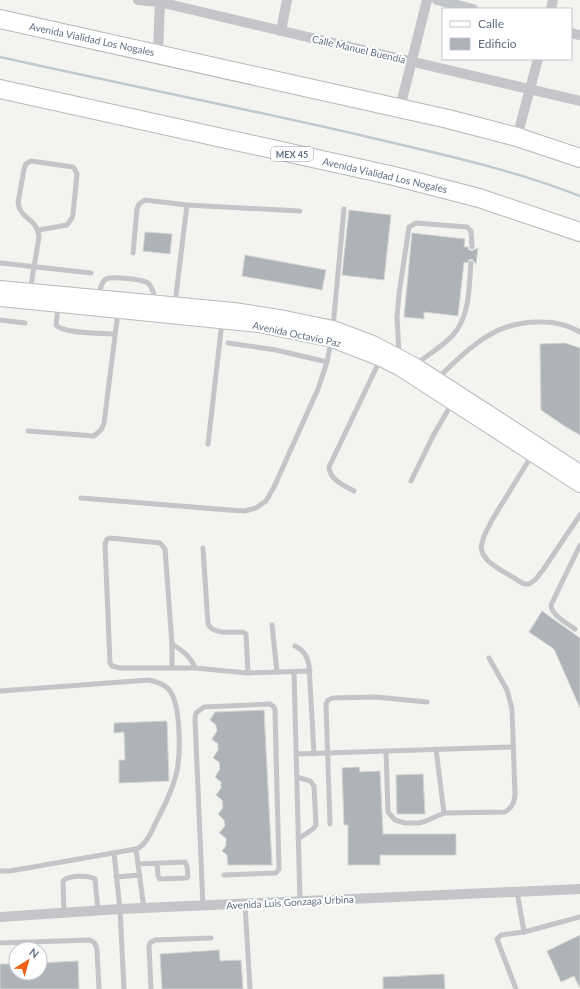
<svg xmlns="http://www.w3.org/2000/svg" width="580" height="989" font-family="Lato,sans-serif">
	<rect width="100%" height="100%" fill="#f3f4ef"/>
	<g fill="none" stroke-linecap="round" stroke-linejoin="round">
		<!-- stream -->
		<path stroke="#c0c9d0" stroke-width="2.5" d="M0,57c121,27 243,51 364,79 73,17 147,33 216,60"/>
	</g>
	<!-- building -->
	<g fill="#aeb3ba" stroke="#d4d5d2">
		<path d="M349,210l42,5 -7,65 -42,-5z"/>
		<path d="M145,232l27,2 -2,20 -27,-3z"/>
		<path d="M412,233l53,6 -1,8h4l1,3 3,1 6,-3 -2,16 -4,-5 -3,1 -2,3 -3,-1 -6,54 -34,-4v7l-20,-2z"/>
		<path d="M245,255l81,15 -4,20 -80,-14z"/>
		<path d="M565,343l15,5v87l-14,-8 -25,-17 -1,-66z"/>
		<path d="M542,611l38,27v70l-26,-59 -25,-17z"/>
		<path d="M264,710l8,155h-44l-1,-10 -5,-4 4,-5v-8l-7,-5 6,-7 -1,-6 -6,-6 5,-6 -1,-8 -6,-5 5,-7v-6l-6,-5 5,-8 -1,-7 -6,-4 5,-8v-6l-6,-5 5,-8 -1,-6 -6,-5 5,-8z"/>
		<path d="M167,721l2,60 -50,2v-23h6l-1,-28 -10,1v-10z"/>
		<path d="M359,767l1,5 20,-1 3,63h73v21h-76v10h-32v-40h-4l-2,-57z"/>
		<path d="M423,774l2,40h-28l-1,-39z"/>
		<path d="M580,935v53l-6,-12 -13,6 -14,-31z"/>
		<path d="M219,950l1,11 21,-1 2,29h-81l-2,-35z"/>
		<path d="M78,961l1,28h-79v-25h16v9h24v-10z"/>
		<path d="M444,974l1,15h-62v-12z"/>
	</g>
	<g fill="none" stroke-linecap="round" stroke-linejoin="round">
		<defs>
			<g id="secondary">
				<path d="M0,288l234,22 51,8 48,10 40,15 42,22 165,107"/>
				<path d="M0,299l259,26 73,15 49,19 18,9 181,117"/>
			</g>
			<g id="highway">
				<path d="M0,19l448,100 69,18 63,21"/>
				<path d="M0,89l394,87 85,22 101,34"/>
			</g>
		</defs>
		<!-- secondary casing -->
		<use href="#secondary" stroke="#b7babf" stroke-width="16"/>
		<!-- highway casing -->
		<use href="#highway" stroke="#b5b7bb" stroke-width="20"/>
		<!-- lane -->
		<g stroke="#c3c5c9" stroke-width="5">
			<path d="M133,253l4,-44 2,-5 6,-4 42,5 113,6"/>
			<path d="M1,263l90,10"/>
			<path d="M30,291l9,-54c-1,-18 -19,-18 -21,-34l6,-34 2,-5 5,-3 42,6 2,3 2,4 -4,40 -1,4 -5,7 -28,5"/>
			<path d="M98,296c2,-5 3,-14 8,-17 6,-3 39,0 43,5 4,4 5,12 7,17"/>
			<path d="M175,303l12,-98"/>
			<path d="M58,307l-2,18c7,9 47,8 59,9"/>
			<path d="M0,320l25,3"/>
			<path d="M333,327l11,-118"/>
			<path d="M228,343l48,7 51,12"/>
			<path d="M399,355l-2,-38 2,-23 10,-67 7,-4 51,4 4,4 1,16"/>
			<path d="M416,364c12,-9 27,-18 37,-29 17,-19 16,-48 18,-72"/>
			<path d="M437,379c31,-30 58,-59 105,-57 13,0 26,3 38,10"/>
			<path d="M28,431l66,5 7,-6 3,-7 14,-111"/>
			<path d="M208,444l14,-122"/>
			<path d="M532,455l-40,65 -8,16 -3,11 2,7 5,7 11,8 25,15h5l6,-4 8,-10 37,-55"/>
			<path d="M411,481l22,-45 19,-33"/>
			<path d="M354,491c-11,-6 -24,-11 -25,-24l51,-107"/>
			<path d="M81,498l148,12 16,1 11,-3 10,-7 8,-14 44,-98 9,-27 4,-21"/>
			<path d="M203,548l5,76c5,11 24,8 35,8l3,2 2,39"/>
			<path d="M272,625l5,47"/>
			<path d="M575,629c-8,-6 -23,-13 -24,-24l29,-60"/>
			<path d="M172,644c11,7 19,13 23,24"/>
			<path d="M295,646c8,4 12,9 14,19l5,89"/>
			<path d="M172,668v-24l-7,-95 -5,-6 -50,-5 -3,1 -2,5 5,119 2,3 8,2h75l53,5 62,-2"/>
			<path d="M294,672l6,229"/>
			<path d="M0,691l149,-11c8,2 16,4 21,11 11,16 11,65 6,84 -4,16 -11,30 -19,45 -5,10 -10,25 -21,29l-126,22h-10"/>
			<path d="M436,749l8,64"/>
			<path d="M386,751l2,61 7,8 10,3h14l7,-2 18,-8 61,-1c8,-5 9,-9 10,-18l-3,-85 -5,-19 -18,-32"/>
			<path d="M296,754l217,-7"/>
			<path d="M297,777l13,4 4,5 2,39 -3,4 -15,10"/>
			<path d="M330,824l-4,-120 2,-4 5,-2 43,-1 51,5"/>
			<path d="M136,849l8,60"/>
			<path d="M114,853l6,56 4,80"/>
			<path d="M138,864l47,-2 2,4 1,11 -2,1 -26,1 -2,-3 -1,-13"/>
			<path d="M116,877l24,-2"/>
			<path d="M245,904l5,85"/>
			<path d="M203,906l-8,-187 1,-6 8,-6 66,-3 4,3 1,3 4,159 -3,4 -52,2"/>
			<path d="M64,913l-1,-32c5,-6 25,-6 32,-2l3,32"/>
			<path d="M524,932l56,-15"/>
			<path d="M0,943l90,-3c5,2 6,5 7,10l2,39"/>
			<path d="M151,989l-2,-43 1,-3 5,-3 56,-2"/>
			<path d="M516,989l-18,-47 -1,-3 4,-4 23,-3 -7,-40"/>
		</g>
		<!-- street -->
		<g stroke="#c3c5c9" stroke-width="10">
			<path d="M138,0l21,2 421,99"/>
			<path d="M437,0l36,9"/>
			<path d="M551,9l2,-9"/>
			<path d="M281,31l6,-31"/>
			<path d="M571,33l9,2"/>
			<path d="M158,53l2,-53"/>
			<path d="M400,108l27,-108"/>
			<path d="M517,137l21,-78"/>
			<path d="M0,917l120,-8 460,-20"/>
		</g>
		<!-- secondary -->
		<use href="#secondary" stroke="#fff" stroke-width="14"/>
		<!-- highway -->
		<use href="#highway" stroke="#fff" stroke-width="18"/>
	</g>
	<g text-anchor="middle" dominant-baseline="central" stroke-width="4" stroke-linejoin="round" paint-order="stroke">
		<!-- shield labels -->
		<rect fill="#fff" stroke="#909aa8" stroke-width="1" x="271" y="147" width="42" height="14" rx="3"/>
		<g font-size="9" font-weight="bold" fill="#616f82">
			<text x="292" y="154">MEX 45</text>
		</g>
		<!-- street labels -->
		<g font-size="10" fill="#616f82" stroke="#fff">
			<text transform="translate(92 39) rotate(12)">Avenida Vialidad Los Nogales</text>
			<text transform="translate(359 49) rotate(13)">Calle Manuel Buendía</text>
			<text transform="translate(385 175) rotate(13)">Avenida Vialidad Los Nogales</text>
			<text transform="translate(297 334) rotate(12)">Avenida Octavio Paz</text>
			<text transform="translate(290 902) rotate(-3)">Avenida Luis Gonzaga Urbina</text>
		</g>
	</g>
	<!-- legend -->
	<rect x="442" y="8" width="130" height="52" fill="#ffffff" stroke="#c0c5cd"/>
	<rect x="450" y="21" width="20" height="6" fill="#ffffff" stroke="#c0c5cd"/>
	<text x="478" y="28" font-size="12" fill="#616f82">Calle</text>
	<rect x="450" y="38" width="20" height="12" fill="#aeb3ba" stroke="#c0c5cd"/>
	<text x="478" y="48" font-size="12" fill="#616f82">Edificio</text>
	<!-- north arrow -->
	<g transform="translate(28 961) rotate(37)"><circle r="19" fill="#ffffff" stroke="#c0c5cd"/>
	<path d="M0-3L7 15L0 10L-7 15Z" fill="#ec6317"/>
	<text y="-6" font-size="11" font-weight="bold" text-anchor="middle" fill="#616f82">N</text>
	</g>
</svg>
